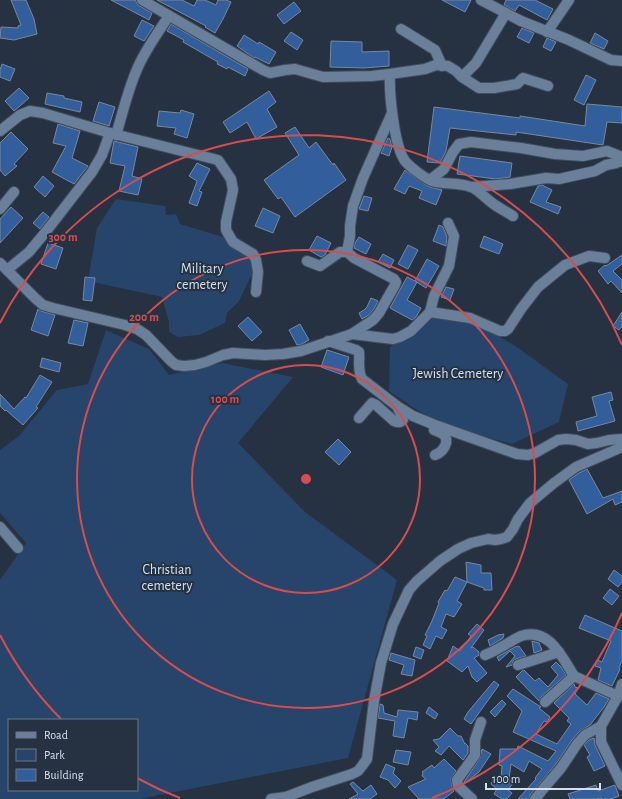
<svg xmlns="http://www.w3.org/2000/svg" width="622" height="799" font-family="'Alegreya Sans',sans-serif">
	<rect width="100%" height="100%" fill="#263242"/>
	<!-- green -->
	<g fill="#27446a" fill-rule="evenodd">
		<path d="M116,199l49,7 1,9 10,-1 4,10 56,17 22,26 -8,11 -11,23 -12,12 -2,10 -26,12 -21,2 -9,-5v-10l-7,-25 -74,-16 9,-53z"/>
		<path d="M429,313l37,4 48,28 54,39 -9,38 -47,22 -74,-20 -49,-33 1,-44z"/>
		<path d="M106,330l43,19 20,26 53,-12 71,14 -55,66 67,69 92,68 -49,178 -209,41h-139v-219l26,-37 -26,-30v-63l19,-14 38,-46 31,-6zM9,720h128v70h-128z"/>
	</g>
	<!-- building -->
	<g fill="#325f9b" stroke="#79879b">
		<path d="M11,0h15l8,19 3,15 -23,6 -14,-2 1,-11 17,1v-2l3,-1z"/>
		<path d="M111,0h24l3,5 14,8 -3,7z"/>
		<path d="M157,0h25l12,6 3,-6h8l11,5 2,-5h8l5,2 -8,17 -8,14 -10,-6 1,-1z"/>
		<path d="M442,0h29l-6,12z"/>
		<path d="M506,0h29l18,9 -6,11 -28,-15 -4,6 -11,-6z"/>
		<path d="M294,2l7,9 -17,13 -7,-9z"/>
		<path d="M142,20l12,6 -10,15 -10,-5z"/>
		<path d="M171,24l77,45 -3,7 -17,-9 -1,2 -10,-5 1,-2 -35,-20 1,-2 -17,-9z"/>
		<path d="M522,28l12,5 -5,10 -12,-6z"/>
		<path d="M291,32l12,8 -6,10 -13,-9z"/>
		<path d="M595,33l13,8 -4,8 -14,-6z"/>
		<path d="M244,35l14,9 1,-2 17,10 -7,12 -14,-7 -1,1 -17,-12z"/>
		<path d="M547,38l9,4 -5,9 -8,-4z"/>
		<path d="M331,41l31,1v10l27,-1v15l-25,2 -34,-1z"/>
		<path d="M2,64l13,5 -5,12 -10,-4v-7z"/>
		<path d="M586,75l10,5 -12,25 -10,-5z"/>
		<path d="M19,88l10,10 -15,13 -9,-10z"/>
		<path d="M269,91l7,11 -9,7 10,18 -21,12 -9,-17 -17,11 -7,-11z"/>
		<path d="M47,93l17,3v2l18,4 -2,10 -35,-8z"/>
		<path d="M99,102l16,5 -6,19 -16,-5z"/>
		<path d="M587,104l35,3v16l-15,-1 -4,23 -87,-13v3l-66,-7 -4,23 -6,12 -13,-1 7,-55 86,11v-2l65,10z"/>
		<path d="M181,110l13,4 -7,24 -13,-4 2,-6 -19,-2 2,-15 21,2z"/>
		<path d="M58,124l22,7 -8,27 16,8 -14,18 -22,-12 14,-26 -13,-3z"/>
		<path d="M295,127l14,21 7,-6 17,23 1,-2 12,17 -51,37 -14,-20 -3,2 -14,-19 35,-25 -14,-22z"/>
		<path d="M11,132l17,17 -14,15 3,2 -12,10 -5,-6v-27z"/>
		<path d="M388,138l2,1 2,8 -3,9 -8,-3z"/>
		<path d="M114,141l24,6 -6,29 10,3 -4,16 -19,-4 6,-25 -15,-3z"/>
		<path d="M460,156l52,7 -2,14 -14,2 -39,-5z"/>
		<path d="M197,163l13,6 -11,22 3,1 -5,14 -8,-3 8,-22 -8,-5z"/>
		<path d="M405,170l9,7 12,8 4,2 12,3 -6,15 -17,-7 3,-7 -13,-5 -4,8 -11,-5z"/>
		<path d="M43,176l11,10 -9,11 -11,-10z"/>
		<path d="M542,185l10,5 -6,12 15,5 -3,7 -28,-12 8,-16z"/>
		<path d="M364,196l8,2 -4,13 -9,-2z"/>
		<path d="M11,207l12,11 -23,25v-24z"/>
		<path d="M263,208l17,8 -7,17 -18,-7z"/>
		<path d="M43,212l6,5 -9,12 -7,-6z"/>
		<path d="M439,225l4,2 4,10 -1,9 -13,-5z"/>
		<path d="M317,236l14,7 -6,12 -4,2 -12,-7z"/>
		<path d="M484,236l19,8 -4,10 -19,-7z"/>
		<path d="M359,237l12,7 -5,10 -12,-6 1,-5z"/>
		<path d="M48,243l15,5 -7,21 -15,-5z"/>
		<path d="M408,245l10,5 -10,19 -10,-5z"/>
		<path d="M383,254l11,6 -4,8 -12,-6z"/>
		<path d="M622,255v9l-9,7 9,9v13l-11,-12 -3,3 -10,-13 7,-6 1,1z"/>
		<path d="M427,259l12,7 -13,22 -11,-7z"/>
		<path d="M85,277l10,1 -3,23 -9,-1z"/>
		<path d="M407,277l10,5 -10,18 14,8 -5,9 -4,3 -22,-12z"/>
		<path d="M446,287l8,2 -4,11 -9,-3z"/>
		<path d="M371,298l7,3 -4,8 -5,6 -7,4 -3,-6 5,-3 3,-3z"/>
		<path d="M38,309l3,2 14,4 -7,21 -17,-6z"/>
		<path d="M622,312v14l-3,4 -6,-4z"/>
		<path d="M248,317l14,15 -10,9 -14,-15z"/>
		<path d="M74,320l14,3 -5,23 -15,-3z"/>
		<path d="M300,324l9,16 -9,5h-3l-8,-15z"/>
		<path d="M327,350l22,7 -6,18 -22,-8z"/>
		<path d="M42,358l19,5 -2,9 -19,-5z"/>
		<path d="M40,375l12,7 -16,25 2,1 -15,17 -17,-15 -1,1 -5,-5v-12l14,15 11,-12 1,1z"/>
		<path d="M611,392l2,8 -4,1 6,20 -37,10 -2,-9 21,-6 -5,-19z"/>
		<path d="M338,439l13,13 -12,13 -14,-13z"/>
		<path d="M587,469l16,29 19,-7v11l-7,3 -2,-6 -26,15 -18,-34 10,-7z"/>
		<path d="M466,562l15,3v8h10l1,17h-8v-2l-17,-6z"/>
		<path d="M614,570l8,6v6l-4,5 -10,-8z"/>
		<path d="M455,577l12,5 -10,19 5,3 -8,13 -8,-3 -5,13 6,3 -5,9 -6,-3 -6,13 -7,-4 4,-9 -2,-1 7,-14 7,-18 -1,-1 7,-12 2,1z"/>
		<path d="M610,589l9,7 -7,9 -9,-7z"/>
		<path d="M585,615l37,16v29l-3,8 1,1 -8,17 -14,-6 3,-12 -6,-2 2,-6 5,2 9,-21 -32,-13z"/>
		<path d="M477,624l7,6 -13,18 2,-1 6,5v3l-5,3 13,15 -10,9 -5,-5 -4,-11 -6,6 -15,-11 6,-15 7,5 11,-15 -3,-2z"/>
		<path d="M504,634l-1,4 -13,8 -2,-6 10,-5z"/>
		<path d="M532,641l7,2 3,7 -8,3z"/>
		<path d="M519,646l7,10 -10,3 -3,2 -1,4 -6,2 9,-11 -5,-5 -11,10 -2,-4 18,-10z"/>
		<path d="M416,647l8,3 -3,9 -8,-3z"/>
		<path d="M391,653l24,7 -3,16 -11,-2 3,-9 -15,-5z"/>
		<path d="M556,662l5,5 5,8 -25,22 -2,4 -23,-24 6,-6 2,-1 11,11 4,-3 9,9 10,-12 -7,-8z"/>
		<path d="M494,681l5,4 -28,39 -7,-5 4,-7z"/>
		<path d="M574,684l1,3 3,1 -3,6 12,11 9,-12 13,6 -5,8 -14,18 -10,6 -8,9 -16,24 -26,31 -1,4h-11l18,-20 -1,-1 7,-9 -13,-8 -5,11 -13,-8 -2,15 4,4 -5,7 4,3 -5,6h-5l-8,-5 3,-5 -6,-5 4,-7 6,1 1,-12 -3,-1 1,-16h17l1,-3 30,15 8,-10 -43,-19 9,-21 -15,-15 6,-7 28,18 -2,1 11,9 -3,5 -3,-1 -8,13 21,10 14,-20 -4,-3 2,-3 -15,-15z"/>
		<path d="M502,700l4,4 -11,13 -5,-5z"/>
		<path d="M380,704l3,1 1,8 13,4 1,-7 20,2 -1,8 -9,-2 -4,20 -11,-2 2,-15 -17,-3z"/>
		<path d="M429,707l9,7 -3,5 -9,-6z"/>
		<path d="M450,728l8,8h3l4,8v-1l3,3v7l-5,7 -14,-14 -8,9 -6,-4 4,-4 -6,-7 6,-1z"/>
		<path d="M594,738l1,7 10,21 -11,5 -7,-14 3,-2 -6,-10 5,-5z"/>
		<path d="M482,749l9,5 -12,18 -14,11 -1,-1 16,-24z"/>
		<path d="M396,750l15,2 -3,13 -15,-3z"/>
		<path d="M444,759l12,12 -5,8 1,8 2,4 -10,8h-25l-11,-12 18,-8 -4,-3 1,-3 -1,-1 10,-7 2,3z"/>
		<path d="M386,764l9,4 -2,5 8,8 -6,7 -7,-8 -8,-3z"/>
		<path d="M353,782l10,9 8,-6 6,9 -7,5h-21l9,-5 -8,-10z"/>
		<path d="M596,785l2,6 17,-6 4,11 -8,3h-9l-1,-1 -5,1h-26l-2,-5z"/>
	</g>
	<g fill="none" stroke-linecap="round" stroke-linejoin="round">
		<defs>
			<g id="minor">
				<path d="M142,0l121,70 7,3 15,-3 10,-1 28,8 49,-1 18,-2 35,-5 11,-4 12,1 8,5 6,6 14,-14 30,-50"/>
				<path d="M481,0l40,21 48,19 42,20 11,1"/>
				<path d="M401,29l34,21 7,16"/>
				<path d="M547,32l22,-32"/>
				<path d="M390,74c-1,19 4,72 15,87 5,6 19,17 27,20 12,4 26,1 39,6 7,2 17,14 24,18 6,4 12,7 18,11"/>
				<path d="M462,77l17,11h15l23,-4 6,-6 25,8"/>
				<path d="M0,131l20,-16 10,-4 13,2 67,20 108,27 13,19 2,11 -7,32v8l7,12 20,12 3,6 2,12 -2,20"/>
				<path d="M116,135c7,-23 12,-46 22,-68 8,-18 20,-35 31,-51"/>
				<path d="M430,180l14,-11 9,-17 6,-8 12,-2 50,6 34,6 28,2 24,-5 15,6"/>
				<path d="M472,187l38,-3 36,-6 13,1 36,-8 11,-6 10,-2 6,-2"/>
				<path d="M0,209l14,-17"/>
				<path d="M307,261l13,5 20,-14h7"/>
				<path d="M0,263l35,35 8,7 10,3 72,17 12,4 9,6 25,26 5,4 8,1 11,-1 11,-3 17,-7 10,-2 32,2 18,-1 18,-3 51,-17 41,5 7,-2 11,-6 19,-19 40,6 30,13h5l3,-2 13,-20 17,-22 27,-22 24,-9 16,2"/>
				<path d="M7,270l22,-18 15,-18 48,-62 10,-17 8,-22"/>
				<path d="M430,312l4,-16 15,-30 5,-30 -6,-13"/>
				<path d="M352,334l21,-14 6,-7 16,-28 1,-3 -2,-3 -40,-21 -7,-6 3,-16v-10l3,-20 10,-28 29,-65"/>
				<path d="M328,341l28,9 3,2c1,10 -2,17 3,27l35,27 16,10 22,9 82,29 11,1 7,-2 23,-13 8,-1 10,1 12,4 9,-1 12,-3 13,-1"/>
				<path d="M359,418l13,-15 4,2 18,16c4,2 6,2 9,-1l-1,-3 -5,-11"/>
				<path d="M434,430c2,1 6,2 9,4 8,7 0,18 -8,21"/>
				<path d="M0,527l18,21"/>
				<path d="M485,655c8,-3 16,-8 25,-13 3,-2 7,-4 11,-6 28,-9 41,21 53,40"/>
				<path d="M518,665l41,-13"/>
				<path d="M622,684l-4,12 -17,30v16l21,43"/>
				<path d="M545,702l29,-26 44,20"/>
				<path d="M271,799l15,-2 26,-10 40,-13 6,-3 4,-5 5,-7 7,-58 7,-38 12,-39 16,-34 8,-9 23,-20 18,-12 13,-6 17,-4 7,1 6,-1 6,-2 6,-8 5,-10 12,-16 24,-20 22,-16 46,-20"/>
				<path d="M472,799l-14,-13 -1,-6 18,-25v-15l6,-18"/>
				<path d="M535,799l8,-10 18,-21 16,-24 8,-9 16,-9"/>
			</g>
		</defs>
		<!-- minor casing -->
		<use href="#minor" stroke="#424e5d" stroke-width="12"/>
		<!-- minor -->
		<use href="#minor" stroke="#6a7f9a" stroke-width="10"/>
	</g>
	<!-- distance rings -->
	<g fill="none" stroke="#d64d4f" stroke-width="2">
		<circle cx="306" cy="479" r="114"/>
		<circle cx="306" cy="479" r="229"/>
		<path d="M622 613A343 343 0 0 1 432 798M180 798A343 343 0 0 1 137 778M61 719A343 343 0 0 1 0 635M0 323A343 343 0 0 1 622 345"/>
	</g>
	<g text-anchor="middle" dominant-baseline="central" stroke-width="4" stroke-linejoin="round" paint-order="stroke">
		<!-- park labels -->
		<g font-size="14" fill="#d3e0f2" stroke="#263242">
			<text x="202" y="269">Military<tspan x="202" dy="16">cemetery</tspan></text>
			<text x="458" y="374">Jewish Cemetery</text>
			<text x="167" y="570">Christian<tspan x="167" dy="16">cemetery</tspan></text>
		</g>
	</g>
	<circle cx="306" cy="479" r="6" fill="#d64d4f" stroke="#263242" stroke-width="2"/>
	<g font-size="12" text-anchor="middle" font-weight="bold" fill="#d64d4f" stroke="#263242" stroke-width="4" stroke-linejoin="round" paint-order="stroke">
		<text x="63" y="241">300 m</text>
		<text x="144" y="321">200 m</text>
		<text x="225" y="403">100 m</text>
	</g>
	<!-- legend -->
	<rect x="8" y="719" width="130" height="72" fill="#263242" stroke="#6d7785"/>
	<rect x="16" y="732" width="20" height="6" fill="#6a7f9a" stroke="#6d7785"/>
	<text x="44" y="739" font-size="12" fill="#d7dfea">Road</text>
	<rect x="16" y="749" width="20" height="12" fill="#27446a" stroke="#6d7785"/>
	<text x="44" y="759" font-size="12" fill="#d7dfea">Park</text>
	<rect x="16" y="769" width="20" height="12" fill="#325f9b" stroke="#6d7785"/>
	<text x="44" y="779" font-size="12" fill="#d7dfea">Building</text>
	<!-- scale -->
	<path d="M486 783v6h114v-6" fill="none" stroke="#d7dfea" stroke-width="2"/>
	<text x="492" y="783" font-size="12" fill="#d7dfea" stroke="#263242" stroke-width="3" paint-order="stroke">100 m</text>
</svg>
